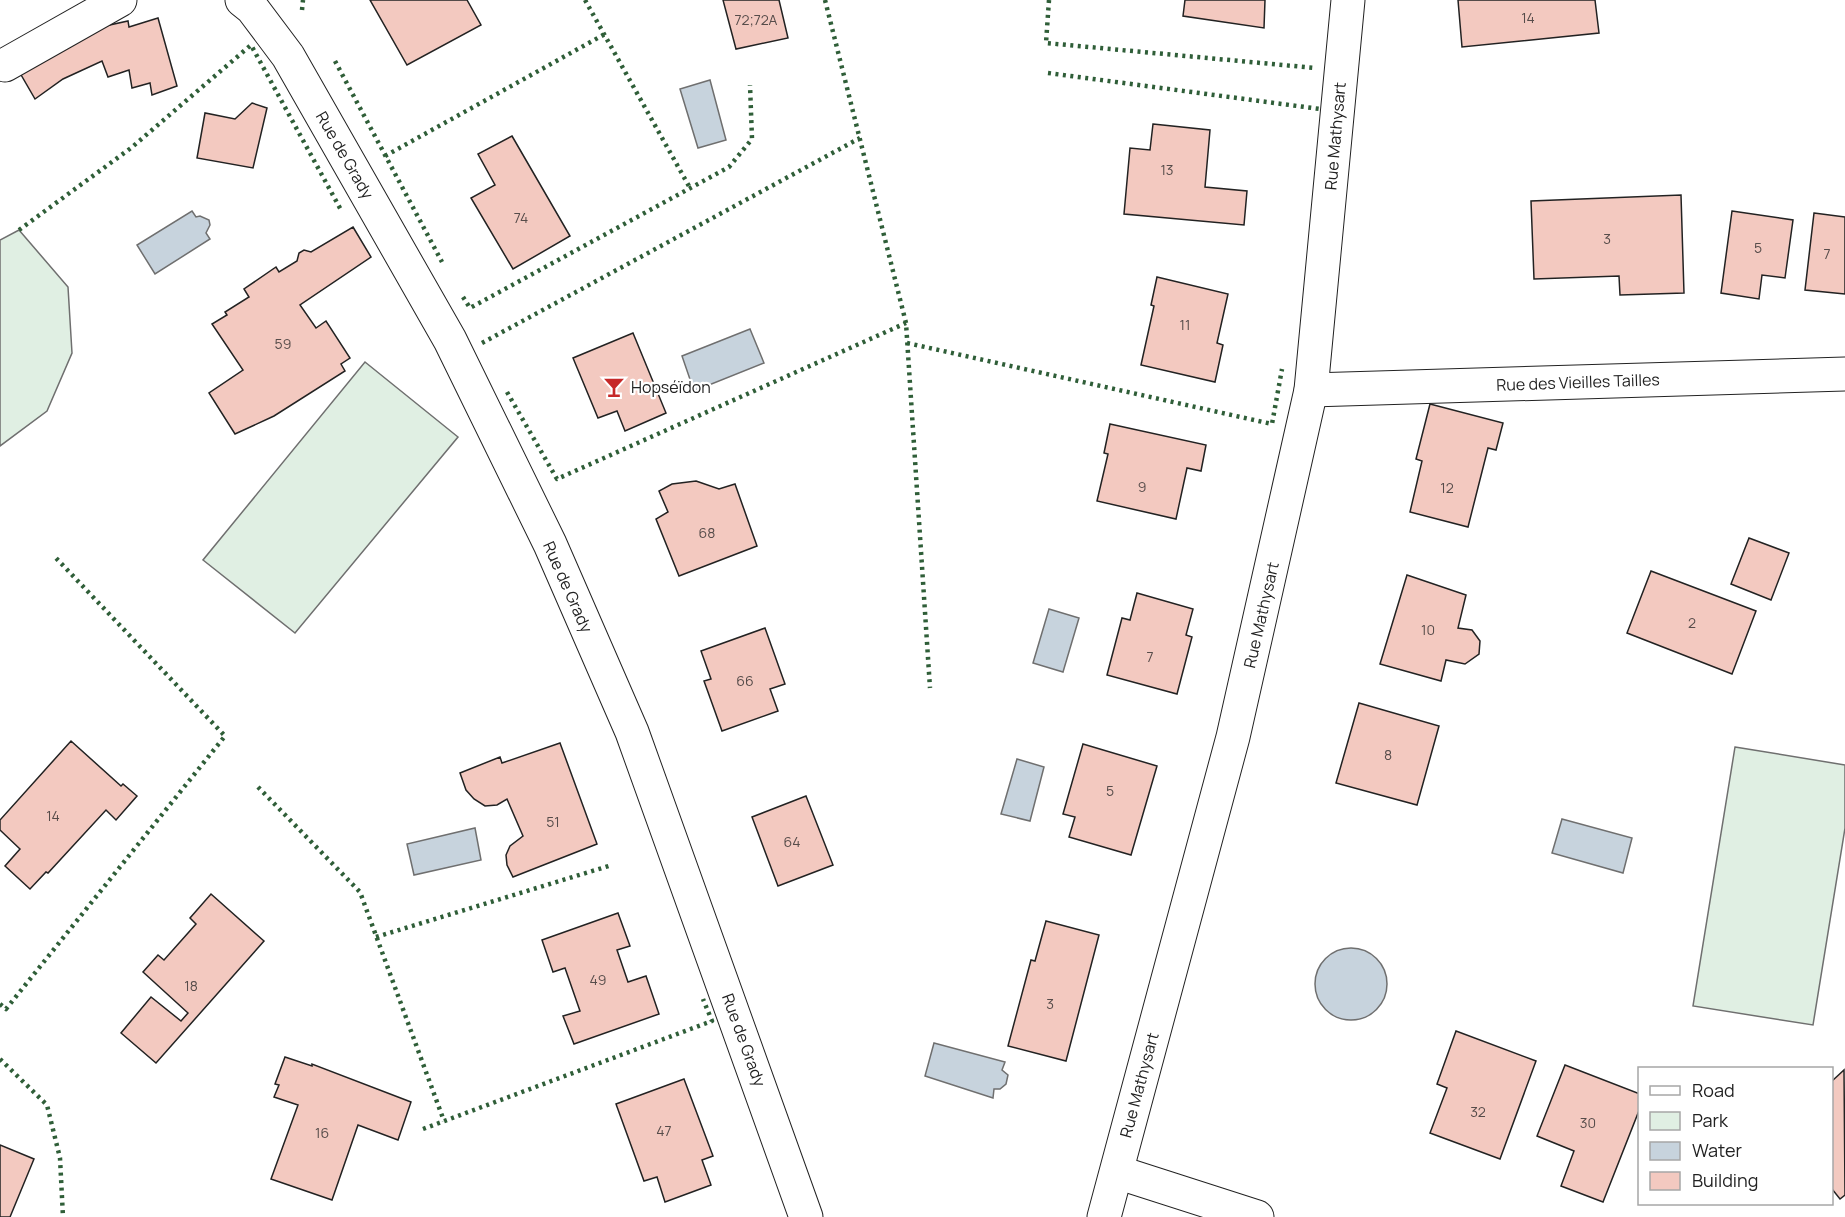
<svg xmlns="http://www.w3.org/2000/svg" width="1845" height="1217" font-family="Manrope,sans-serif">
	<rect width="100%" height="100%" fill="#fff"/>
	<!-- green -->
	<g fill="#e0efe3" stroke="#6f6f6f" stroke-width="1.5">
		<path d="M19,230l49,57 4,66 -25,58 -47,35v-206z"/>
		<path d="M365,362l93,75 -163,196 -92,-73z"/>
		<path d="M1735,747l110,18v63l-32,197 -120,-19z"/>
	</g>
	<!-- water -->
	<g fill="#c7d3dd" stroke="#6f6f6f" stroke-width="1.5">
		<path d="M710,80l16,60 -28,8 -18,-59z"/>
		<path d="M192,211l4,6 4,-1 9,4 1,5 -4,8 4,6 -55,35 -18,-29z"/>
		<path d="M750,329l14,34 -70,28 -12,-35z"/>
		<path d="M1049,609l30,9 -16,54 -30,-9z"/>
		<path d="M1017,759l27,8 -14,54 -29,-7z"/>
		<path d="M1562,819l70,19 -9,35 -71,-20z"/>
		<path d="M475,828l6,32 -67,15 -7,-31z"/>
		<circle cx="1351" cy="984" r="36"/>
		<path d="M934,1043l71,19 -3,8 6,5 -2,9 -6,5h-6l-1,9 -68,-22z"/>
	</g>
	<!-- building -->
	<g fill="#f3c9c0" stroke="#222" stroke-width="1.5">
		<path d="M370,0h97l14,25 -74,40z"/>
		<path d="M723,0h56l9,38 -52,11z"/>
		<path d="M1185,0h80l-1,28 -81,-12z"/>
		<path d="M1458,0h137l4,33 -137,14z"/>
		<path d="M158,18l19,68 -25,9 -2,-12 -18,5 -3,-18 -21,7 -6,-16 -39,18 -28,20 -15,-26 76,-45 32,-7 1,6z"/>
		<path d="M252,103l15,5 -14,60 -56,-10 8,-45 30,6z"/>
		<path d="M1153,124l57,6 -5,57 42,4 -3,34 -120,-11 6,-66 20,2z"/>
		<path d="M512,136l58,100 -57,33 -42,-71 24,-13 -17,-31z"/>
		<path d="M1681,195l3,98 -64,2 -1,-19 -85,3 -3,-78z"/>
		<path d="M1732,211l61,9 -8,58 -23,-3 -3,24 -38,-6z"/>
		<path d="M1814,213l31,4v77l-40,-4z"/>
		<path d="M353,227l18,30 -71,48 16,23 10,-7 24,37 -9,6 4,7 -71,45 -39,18 -26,-41 34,-23 -31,-46 15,-9 -2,-3 24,-15 -5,-8 32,-22 3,5 18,-11 2,-8 5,-3 7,2z"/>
		<path d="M1157,277l71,17 -11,49 6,2 -8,37 -74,-17 13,-59 -3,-1z"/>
		<path d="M633,333l33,80 -41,18 -8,-20 -19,7 -25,-60z"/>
		<path d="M1430,404l73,19 -7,27 -8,-2 -20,79 -58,-15 12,-51 -6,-2z"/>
		<path d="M1110,424l96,21 -5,26 -14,-3 -11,51 -79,-18 11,-47 -4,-1z"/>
		<path d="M696,481l23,8 16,-5 22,62 -78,30 -23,-57 12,-7 -9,-21 13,-7z"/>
		<path d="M1749,538l40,15 -18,47 -40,-16z"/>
		<path d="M1651,571l105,40 -24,63 -105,-41z"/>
		<path d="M1407,575l59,20 -8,33 14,2 8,11 -1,13 -14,10 -19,-4 -5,21 -61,-17z"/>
		<path d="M1137,593l56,16 -7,26 6,2 -15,57 -70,-19 15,-57 8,2z"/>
		<path d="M765,628l20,56 -15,5 8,22 -56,20 -18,-50 7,-2 -10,-28z"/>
		<path d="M1359,703l80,23 -22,79 -81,-22z"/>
		<path d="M71,741l50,45 2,-2 14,12 -21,24 -10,-10 -58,63 -2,-1 -16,17 -25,-23 15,-17 -20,-19v-10z"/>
		<path d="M560,743l37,101 -84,33 -6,-12 -1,-10 4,-9 13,-10 -16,-37 -10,6 -12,1 -11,-7 -8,-9 -6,-17 40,-16 2,6z"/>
		<path d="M1083,744l74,22 -26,89 -62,-18 6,-20 -12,-3z"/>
		<path d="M806,796l27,69 -55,21 -26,-69z"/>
		<path d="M211,894l53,47 -108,122 -35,-30 30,-36 30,24 7,-8 -45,-41 15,-17 6,5 32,-36 -6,-6z"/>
		<path d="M618,913l12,33 -13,4 11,32 18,-6 13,38 -85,30 -11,-28 17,-5 -15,-43 -12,4 -11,-32z"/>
		<path d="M1046,921l53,14 -33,126 -58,-15 23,-86 4,1z"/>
		<path d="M1456,1031l80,30 -36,98 -70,-26 17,-45 -10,-4z"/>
		<path d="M285,1057l27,9v-2l99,38 -13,38 -40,-15 -26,75 -61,-21 27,-74 -24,-8 5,-12 -4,-1z"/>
		<path d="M1565,1065l75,29v14l-37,94 -42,-16 13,-35 -37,-15z"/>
		<path d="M1844,1070l1,125 -5,4 -8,-10v-108z"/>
		<path d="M684,1079l29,77 -11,4 9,25 -46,17 -8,-25 -13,4 -28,-77z"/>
		<path d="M0,1145l34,14 -24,58h-10z"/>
	</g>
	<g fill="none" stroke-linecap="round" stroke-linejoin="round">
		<defs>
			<g id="minor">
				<path d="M242,0l10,8 36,48 162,284 100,204 82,188 174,485"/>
				<path d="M5,65l115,-65"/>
				<path d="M1311,390l534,-16"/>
				<path d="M1117,1172l140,45"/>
				<path d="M1104,1217l129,-480 78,-347 37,-390"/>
			</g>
		</defs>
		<!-- minor casing -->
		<use href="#minor" stroke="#222" stroke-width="35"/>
		<!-- minor -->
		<use href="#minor" stroke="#fff" stroke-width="33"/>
		<!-- hedge -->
		<g stroke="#2f5e38" stroke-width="4.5" stroke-dasharray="3 4.5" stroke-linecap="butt">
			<path d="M585,0l105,188"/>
			<path d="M825,0l81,323 24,365"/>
			<path d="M1049,0l-3,43 269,25"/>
			<path d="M302,10l1,-10"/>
			<path d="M335,61l107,201"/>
			<path d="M1048,73l272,36"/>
			<path d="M385,156l220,-122"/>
			<path d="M19,230l112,-82 120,-103 90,165"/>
			<path d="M463,297l7,11 259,-141 23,-28 -2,-54"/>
			<path d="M482,343l378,-205"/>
			<path d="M907,343l365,81 10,-55"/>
			<path d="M507,392l50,87 349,-156"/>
			<path d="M258,787l102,105 84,229"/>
			<path d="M376,937l236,-72"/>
			<path d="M0,1004l6,5 219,-273 -169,-178"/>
			<path d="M0,1059l47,46 13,53 3,59"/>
			<path d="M423,1129l289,-108 -9,-22"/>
		</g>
	</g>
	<!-- icons -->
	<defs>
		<symbol id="bar-bare" viewBox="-9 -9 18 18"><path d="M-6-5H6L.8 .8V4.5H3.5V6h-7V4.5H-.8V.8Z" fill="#c62828" stroke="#fff" stroke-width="2.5" paint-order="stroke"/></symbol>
	</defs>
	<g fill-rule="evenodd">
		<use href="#bar-bare" x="599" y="372" width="30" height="30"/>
	</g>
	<g text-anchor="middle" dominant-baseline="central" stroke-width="4.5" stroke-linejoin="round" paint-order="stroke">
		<!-- number labels -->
		<g font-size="14" fill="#564c4a">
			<text x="1528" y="17">14</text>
			<text x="756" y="19">72;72A</text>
			<text x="1167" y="169">13</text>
			<text x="521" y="217">74</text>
			<text x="1607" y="238">3</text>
			<text x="1758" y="247">5</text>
			<text x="1827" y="253">7</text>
			<text x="1185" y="324">11</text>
			<text x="283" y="343">59</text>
			<text x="1142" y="486">9</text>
			<text x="1447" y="487">12</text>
			<text x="707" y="532">68</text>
			<text x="1692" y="622">2</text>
			<text x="1428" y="629">10</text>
			<text x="1150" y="656">7</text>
			<text x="745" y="680">66</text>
			<text x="1388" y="754">8</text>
			<text x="1110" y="790">5</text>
			<text x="53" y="815">14</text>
			<text x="553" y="821">51</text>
			<text x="792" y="841">64</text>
			<text x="598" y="979">49</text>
			<text x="191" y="985">18</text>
			<text x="1050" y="1003">3</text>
			<text x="1478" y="1111">32</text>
			<text x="1588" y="1122">30</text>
			<text x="664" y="1130">47</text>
			<text x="322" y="1132">16</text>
		</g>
		<!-- street labels -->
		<g font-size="16" fill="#222" stroke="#fff">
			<text transform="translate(1335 136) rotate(-85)">Rue Mathysart</text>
			<text transform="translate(345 155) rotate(60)">Rue de Grady</text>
			<text transform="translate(1578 382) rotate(-2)">Rue des Vieilles Tailles</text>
			<text transform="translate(568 587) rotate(66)">Rue de Grady</text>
			<text transform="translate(1261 615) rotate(-77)">Rue Mathysart</text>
			<text transform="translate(744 1040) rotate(70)">Rue de Grady</text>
			<text transform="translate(1139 1085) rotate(-75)">Rue Mathysart</text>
		</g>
		<!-- poi labels -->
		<g font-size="16" fill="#222" stroke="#fff" text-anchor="start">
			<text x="631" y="387">Hopséïdon</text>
		</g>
	</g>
	<!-- legend -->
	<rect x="1638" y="1067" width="195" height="138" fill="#ffffff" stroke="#a7a7a7" stroke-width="1.5"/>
	<rect x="1650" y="1086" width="30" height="9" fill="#ffffff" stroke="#a7a7a7" stroke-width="1.5"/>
	<text x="1692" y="1097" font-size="18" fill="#222222">Road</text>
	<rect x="1650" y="1112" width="30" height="18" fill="#e0efe3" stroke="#a7a7a7" stroke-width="1.5"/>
	<text x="1692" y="1127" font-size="18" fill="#222222">Park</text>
	<rect x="1650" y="1142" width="30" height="18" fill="#c7d3dd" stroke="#a7a7a7" stroke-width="1.5"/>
	<text x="1692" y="1157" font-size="18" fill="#222222">Water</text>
	<rect x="1650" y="1172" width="30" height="18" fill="#f3c9c0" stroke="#a7a7a7" stroke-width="1.5"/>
	<text x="1692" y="1187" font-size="18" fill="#222222">Building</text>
</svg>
